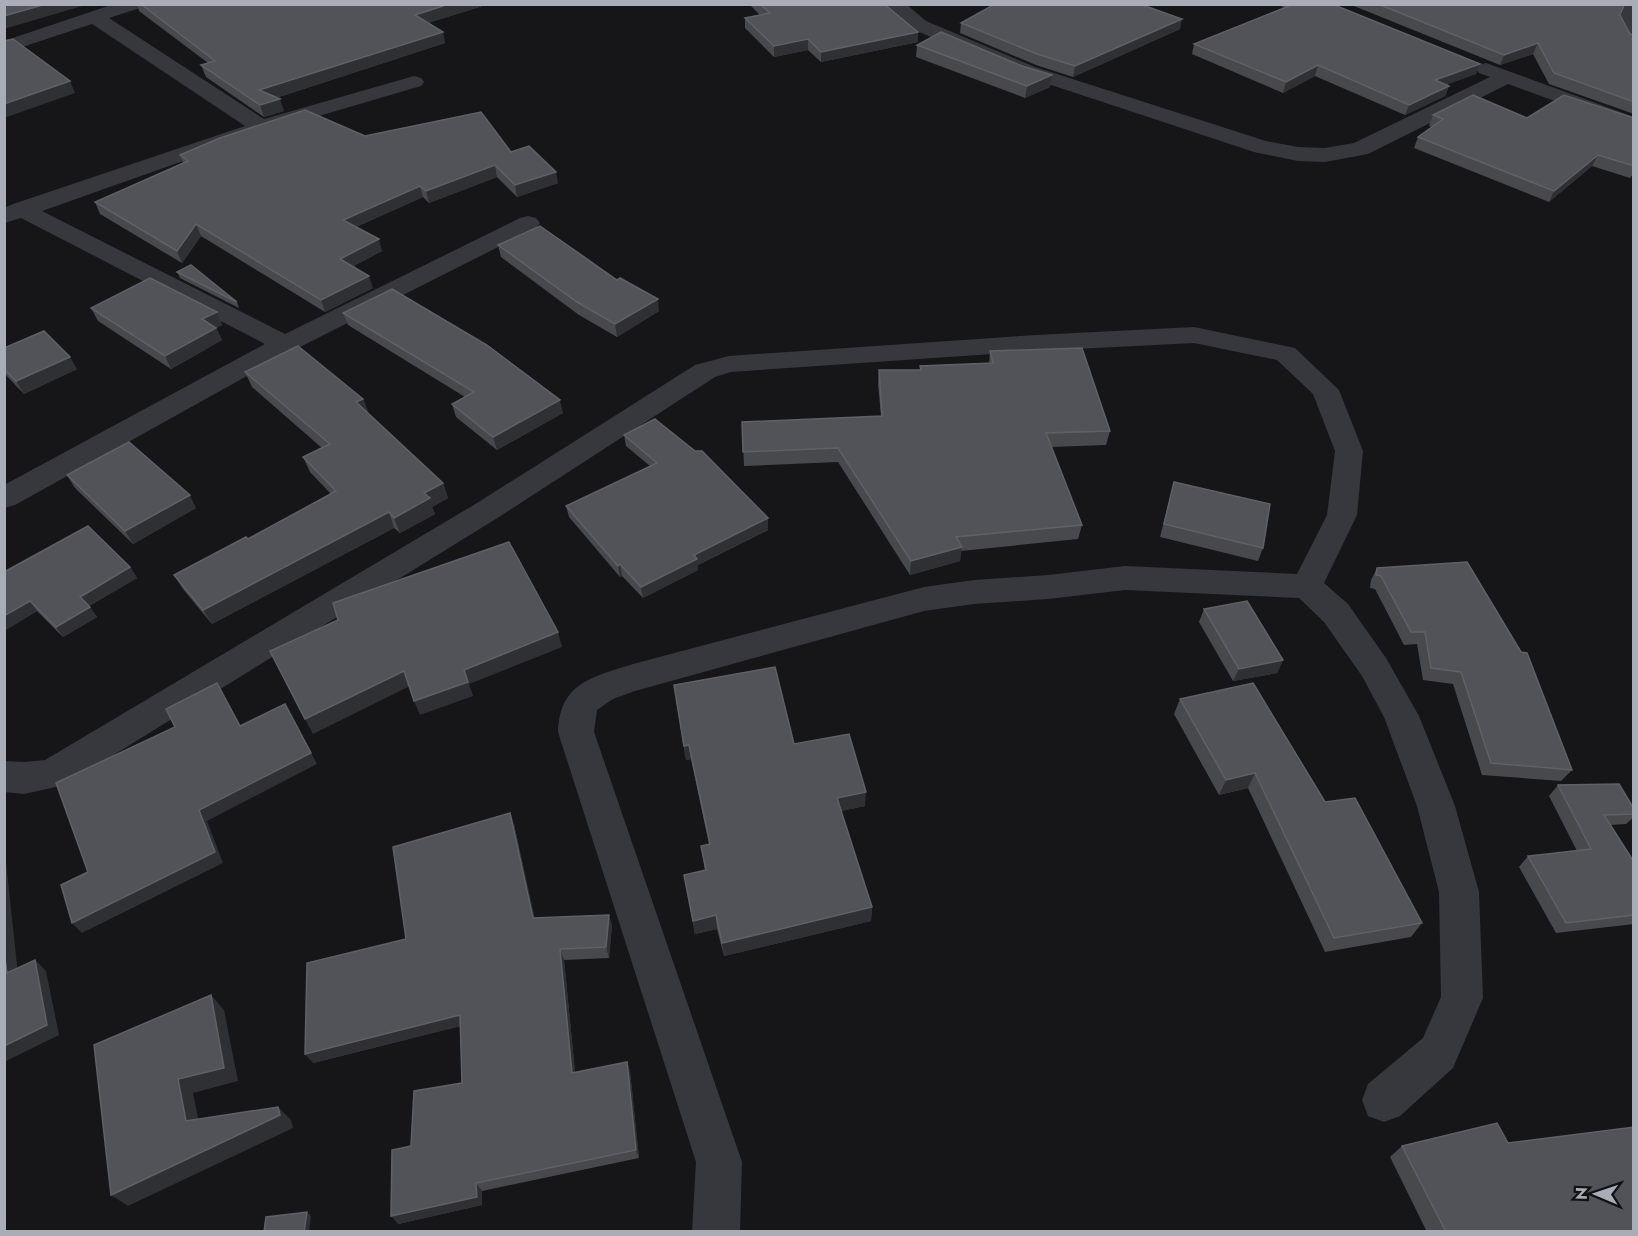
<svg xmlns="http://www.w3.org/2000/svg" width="1638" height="1236" font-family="Jost,sans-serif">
	<rect width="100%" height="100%" fill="#161618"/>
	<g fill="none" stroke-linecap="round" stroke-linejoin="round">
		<!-- street -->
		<g fill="#37383d" fill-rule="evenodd">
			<path d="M114,4h29l-3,4 -31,10 155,101 150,-43 7,2 3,4 -3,4 -153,45 -226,80 243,123 235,-116 8,-2 8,2 4,5 -4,5 -242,122 -279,155 -11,3v-23l261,-141 -244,-126 -17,5v-15l9,-4 232,-78 -153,-102 -88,29v-12z"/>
			<path d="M885,4h21l20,17 109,46 231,74 32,6 27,1 29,-5 136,-66 -11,-4 -3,-4 3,-4 7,-2 148,54v13l-126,-46 -140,70 -43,8 -27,-1 -44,-9 -233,-77 -109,-46z"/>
			<path d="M1626,4h8v41l-7,-2 -10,-19z"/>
			<path d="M1194,327l101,21 44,42 24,61 -6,64 -33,68 24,21 38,54 33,58 36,90 24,86 4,106 -30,70 -53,48 -16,6 -16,-6 -6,-16 6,-16 55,-46 18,-41 -2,-105 -22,-86 -33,-89 -22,-41 -38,-54 -25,-24 -174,-8 -77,9 -74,5 -50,7 -289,80 -22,8 -16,11 -3,22 148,430 -2,70h-48l4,-70 -138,-430c2,-50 35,-55 75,-68l291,-77 50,-7 74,-5 77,-9 172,8 30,-59 8,-64 -22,-57 -36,-34 -83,-17 -158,8 -305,21 -16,5 -216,140 -434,268 -41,9 -20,-2v-31l20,1 21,-2 432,-257 218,-138 34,-9 307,-21z"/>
		</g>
	</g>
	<!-- wall -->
	<g fill="#47494d">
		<path d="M137,4h352l-61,19 17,20 -169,55 8,13 -20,6 -58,-40 -5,-12 7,-2 -69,-52z"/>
		<path d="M749,4h135l34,28v10l-97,20 -13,-12 -34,7 -29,-29v-10l15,-3z"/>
		<path d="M1277,4h55l148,60 -4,10 -29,10 2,2 -4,10 -40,19 -90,-39 -32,17 -91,-39 2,-10 91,-36z"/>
		<path d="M1349,4h276l-5,11 10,19 4,1v79l-85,-30 -16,-30 -33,11z"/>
		<path d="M1143,5l37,24 -107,48 -37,-12 -76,-32 1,-10z"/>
		<path d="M917,45l105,21 30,9 -2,12 -25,11 -109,-41z"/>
		<path d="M1433,115l94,3h107v55l-4,5 -38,-12 -43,36 -135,-54 4,-11 14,-10 -3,-1z"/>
		<path d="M365,136l146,16 47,31 -41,14 -20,-20 -68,26 -6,-6 -67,30 26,24 -30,16 21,21 -48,24 -124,-76 -19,27 -82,-49 -5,-12 88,-39 -3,-8z"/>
		<path d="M498,245l119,35 42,31 -42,26 -38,-22 -78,-58z"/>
		<path d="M177,272l60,30 2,6 -59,-30z"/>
		<path d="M91,308l126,4 5,13 -6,3 6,12 -51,29 -73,-48z"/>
		<path d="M343,313l220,100 -66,37 -41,-33 -4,-13 13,-7 -117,-72z"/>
		<path d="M4,348l73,21 -53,25 -20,-21z"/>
		<path d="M990,351l120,80 -4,14 -55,2 31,78 -4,14 -117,12 -1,10 -50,14 -72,-113 -94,4 -2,-44 139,-6 -3,-32 1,-14h41v-4l69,-3z"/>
		<path d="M245,372l118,27 6,15 74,69 5,15 -16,9 3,7 -35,19 -6,-5 -182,96 -29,-35 -9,-14 74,-36 83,-45 -21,-22 -7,-15 19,-9 -70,-61z"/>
		<path d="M624,435l144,83v12l-70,35v5l-55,28 -21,-22 -2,1 -51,-60 -3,-11 84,-40 -24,-20z"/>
		<path d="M67,475l129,33 -63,36 -58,-56z"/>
		<path d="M1174,482l89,66 -5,13 -98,-24z"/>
		<path d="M130,567l7,11 -48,28 8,11 -34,20 -26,-26 -33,20v-59z"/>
		<path d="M1377,568l195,202 -11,11 -79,-6 -29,-91 -30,-4 -6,-36 -13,1 -29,-56 -5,-1 1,-8z"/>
		<path d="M1204,609l79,51 -6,13 -44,8 -34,-59z"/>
		<path d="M1180,699l145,103 97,121 -11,14 -86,15 -77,-164 -29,7 -45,-81z"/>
		<path d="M676,700l118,44 71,62 -24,5 31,96 -1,14 -147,35 -7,-27 -22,5 -11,-59 21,-5 -4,-24 8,-2 -18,-85 -5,1z"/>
		<path d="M1558,785l76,24v8l-8,7 -16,1 24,37v62l-78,9 -37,-66 9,-11 49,-5 -28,-55z"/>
		<path d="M514,824l20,94 78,7 -3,33 -45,2 11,112 52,-10 3,9 9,87 -157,33v14l-84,19 13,-78 51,-63 -2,-57 -147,37 93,-124z"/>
		<path d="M1508,1143l126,89h-207l-37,-75 12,-11z"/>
	</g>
	<!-- shaded-wall -->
	<g fill="#2f3033">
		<path d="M46,4h43l-85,25v-13z"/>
		<path d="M449,4h40l-71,22 -3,-11z"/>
		<path d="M1182,19l-2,10 -107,48 2,-11z"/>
		<path d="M443,32l2,11 -182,59 -4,-12z"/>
		<path d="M918,32v10l-97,20v-10z"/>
		<path d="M808,39v11l-34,7v-11z"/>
		<path d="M1538,43l-5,11 -33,11 4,-10z"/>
		<path d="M1480,64l-4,10 -45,16 4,-10z"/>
		<path d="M1318,65l-3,11 -32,17 3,-11z"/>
		<path d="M1052,75l-2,12 -25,11 2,-12z"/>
		<path d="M70,81l5,12 -71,25v-14z"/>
		<path d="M1449,86l-4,10 -40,19 4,-10z"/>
		<path d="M280,99l4,12 -20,6 -4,-12z"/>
		<path d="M1598,155l-6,11 -43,36 5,-11z"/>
		<path d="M495,165l2,12 -68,26 -3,-12z"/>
		<path d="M556,172l2,11 -41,14 -2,-12z"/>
		<path d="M420,186l3,11 -76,34 -4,-11z"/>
		<path d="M196,224l5,12 -19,27 -5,-12z"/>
		<path d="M379,239l3,12 -38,20 -4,-12z"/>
		<path d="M369,276l4,12 -48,24 -4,-12z"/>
		<path d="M658,299l1,12 -42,26 -2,-13z"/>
		<path d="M217,312l5,13 -14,7 -6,-13z"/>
		<path d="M216,328l6,12 -51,29 -6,-13z"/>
		<path d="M70,357l7,12 -53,25 -8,-13z"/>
		<path d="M363,399l6,15 -13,-12z"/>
		<path d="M560,400l3,13 -66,37 -4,-13z"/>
		<path d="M443,483l5,15 -16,9 3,7 -35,19 -6,-15 30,-25z"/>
		<path d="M190,495l6,13 -63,36 -8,-13z"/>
		<path d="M389,512l5,16 -182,96 -9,-14z"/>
		<path d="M768,518v12l-70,35v5l-55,28 -2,-11 53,-32z"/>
		<path d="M962,547l-2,14 -50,14 1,-14z"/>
		<path d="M620,564l2,12 -2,1 -2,-11z"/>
		<path d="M130,567l7,11 -50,29 -7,-10z"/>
		<path d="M30,601l7,10 -33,20v-15z"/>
		<path d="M90,607l7,10 -34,20 -7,-10z"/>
		<path d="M558,632l4,15 -93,37 4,12 -53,19 -6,-14 50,-31z"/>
		<path d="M1283,660l-6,13 -44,8 6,-12z"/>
		<path d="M404,671l6,15 -97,48 -8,-15z"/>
		<path d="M217,683l7,12 23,43 -7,-12z"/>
		<path d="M285,704l32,60 -110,57 16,42 -141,70 -10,-10 127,-113z"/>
		<path d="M689,745l2,14 -5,1 -2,-14z"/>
		<path d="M1255,773l-7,15 -29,7 7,-15z"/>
		<path d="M866,792l-1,14 -28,6v-14z"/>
		<path d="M510,813l4,11 23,104 -4,-10z"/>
		<path d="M4,861l2,1 13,122 -12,-11 -3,-22z"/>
		<path d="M872,907l-1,14 -147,35 -2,-13z"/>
		<path d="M609,915l3,10 -3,33 -3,-11z"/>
		<path d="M716,915l1,14 -22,5 -2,-13z"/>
		<path d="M560,949l4,11 12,122 -4,-9z"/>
		<path d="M35,960l11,11 13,64 -55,27v-16z"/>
		<path d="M211,995l13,15 14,71 -45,12 8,40 -15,-12 -8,-42z"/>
		<path d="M460,1015l5,10 -152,38 -8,-9z"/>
		<path d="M627,1062l3,9 9,87 -3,-8z"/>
		<path d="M278,1107l13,13 2,8 -165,78 -17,-11z"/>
		<path d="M476,1183l6,8v14l-84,19 -7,-8z"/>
		<path d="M307,1212l4,4 -2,16h-5z"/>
	</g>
	<!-- building -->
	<g fill="#525359" stroke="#5f6168" stroke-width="1.5">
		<path d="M4,4h42l-42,12z"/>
		<path d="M141,4h308l-34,11 28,17 -184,58 21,9 -20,6 -59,-40 14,-4z"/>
		<path d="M760,4h124l34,28 -97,20 -13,-13 -34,7 -29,-28 25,-5z"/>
		<path d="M995,4h145l42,15 -107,47 -38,-12 -76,-31z"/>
		<path d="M1294,4h38l148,60 -45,16 14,6 -40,19 -91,-40 -32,17 -92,-38z"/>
		<path d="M1378,4h247l-5,11 10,19 4,1v67l-80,-29 -16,-30 -34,12z"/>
		<path d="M941,32l81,34 30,9 -25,11 -110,-41z"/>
		<path d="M13,39l57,42 -66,23v-63z"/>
		<path d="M1473,95l54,23 37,-23 70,23v48l-36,-11 -44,36 -136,-54 25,-18 -10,-4z"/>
		<path d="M305,110l60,26 116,-24 30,40 18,-6 27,26 -41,13 -20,-20 -69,26 -6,-5 -77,34 36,19 -39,20 29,17 -48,24 -125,-76 -19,27 -82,-49 93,-41 -8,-6 40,-17z"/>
		<path d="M540,226l77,54 3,-2 38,21 -43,25 -38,-22 -79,-57z"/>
		<path d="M191,265l46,37 -60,-30z"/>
		<path d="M150,278l67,34 -15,7 14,9 -51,28 -74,-48z"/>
		<path d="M392,289l95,56 73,55 -67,37 -41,-33 22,-12 -131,-79z"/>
		<path d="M44,331l26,26 -54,24 -12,-12v-21z"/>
		<path d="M298,346l65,53 -7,3 87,81 -19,10 6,5 -36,20 -5,-6 -186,98 -29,-35 72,-38 2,2 88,-48 -33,-34 27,-13 -85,-72z"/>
		<path d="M1082,348l28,83 -64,2 36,92 -126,12 6,10 -51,14 -73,-113 -95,4 -1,-30 140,-6 -3,-46h42l-1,-4 73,-3 -3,-12z"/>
		<path d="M655,419l40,32h7l66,67 -74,37 3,4 -56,28 -21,-23 -2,2 -52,-60 91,-43 -33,-28z"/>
		<path d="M129,442l61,53 -65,36 -58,-56z"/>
		<path d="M1174,482l96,22 -7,44 -99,-24z"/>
		<path d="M88,526l42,41 -50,30 10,10 -34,20 -26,-26 -26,15v-44z"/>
		<path d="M509,542l49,90 -94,38 4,12 -54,19 -10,-30 -99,48 -35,-68 68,-31 -5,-17z"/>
		<path d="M1467,562l54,90 6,1 45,117 -81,-7 -30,-91 -30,-4 -6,-36h-14l-30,-56 -5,-1 1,-7z"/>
		<path d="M1247,601l36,59 -44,9 -35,-60z"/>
		<path d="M775,667l19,77 55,-10 17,58 -29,6 35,109 -150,36 -6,-28 -23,6 -9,-46 22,-5 -5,-24 9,-2 -21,-99 -5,1 -10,-61z"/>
		<path d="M217,683l23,43 45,-22 26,49 -112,57 16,42 -143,71 -11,-38 27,-13 -32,-89 119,-56 -9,-18z"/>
		<path d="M1253,683l72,119 30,-4 67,125 -88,15 -79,-165 -29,7 -46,-81z"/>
		<path d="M1619,784l15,25v5l-30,1 30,47v53l-68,8 -38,-67 63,-7 -33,-64z"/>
		<path d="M510,813l23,105 76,-3 -3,32 -46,2 12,124 55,-11 9,88 -160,33 1,14 -86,19 1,-66 19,-4 3,-55 48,-8 -2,-68 -155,39 2,-91 99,-24 -13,-92z"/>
		<path d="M4,951l3,22 28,-13 12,65 -43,21z"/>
		<path d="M211,995l13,73 -46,11 8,42 92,-14 2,8 -169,80 -17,-150z"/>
		<path d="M1497,1123l11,20 126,-16v105h-188l-44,-86z"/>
		<path d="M307,1212l-3,20h-40l2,-15z"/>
	</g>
	<!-- border -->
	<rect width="1638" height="1236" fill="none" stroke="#a8adb8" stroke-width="12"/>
	<!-- north arrow -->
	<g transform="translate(1596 1194) rotate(272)" stroke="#111113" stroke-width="4.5" paint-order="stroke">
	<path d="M0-4.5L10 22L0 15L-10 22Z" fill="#a8adb8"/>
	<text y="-9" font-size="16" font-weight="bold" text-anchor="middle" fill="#a8adb8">N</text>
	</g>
</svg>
